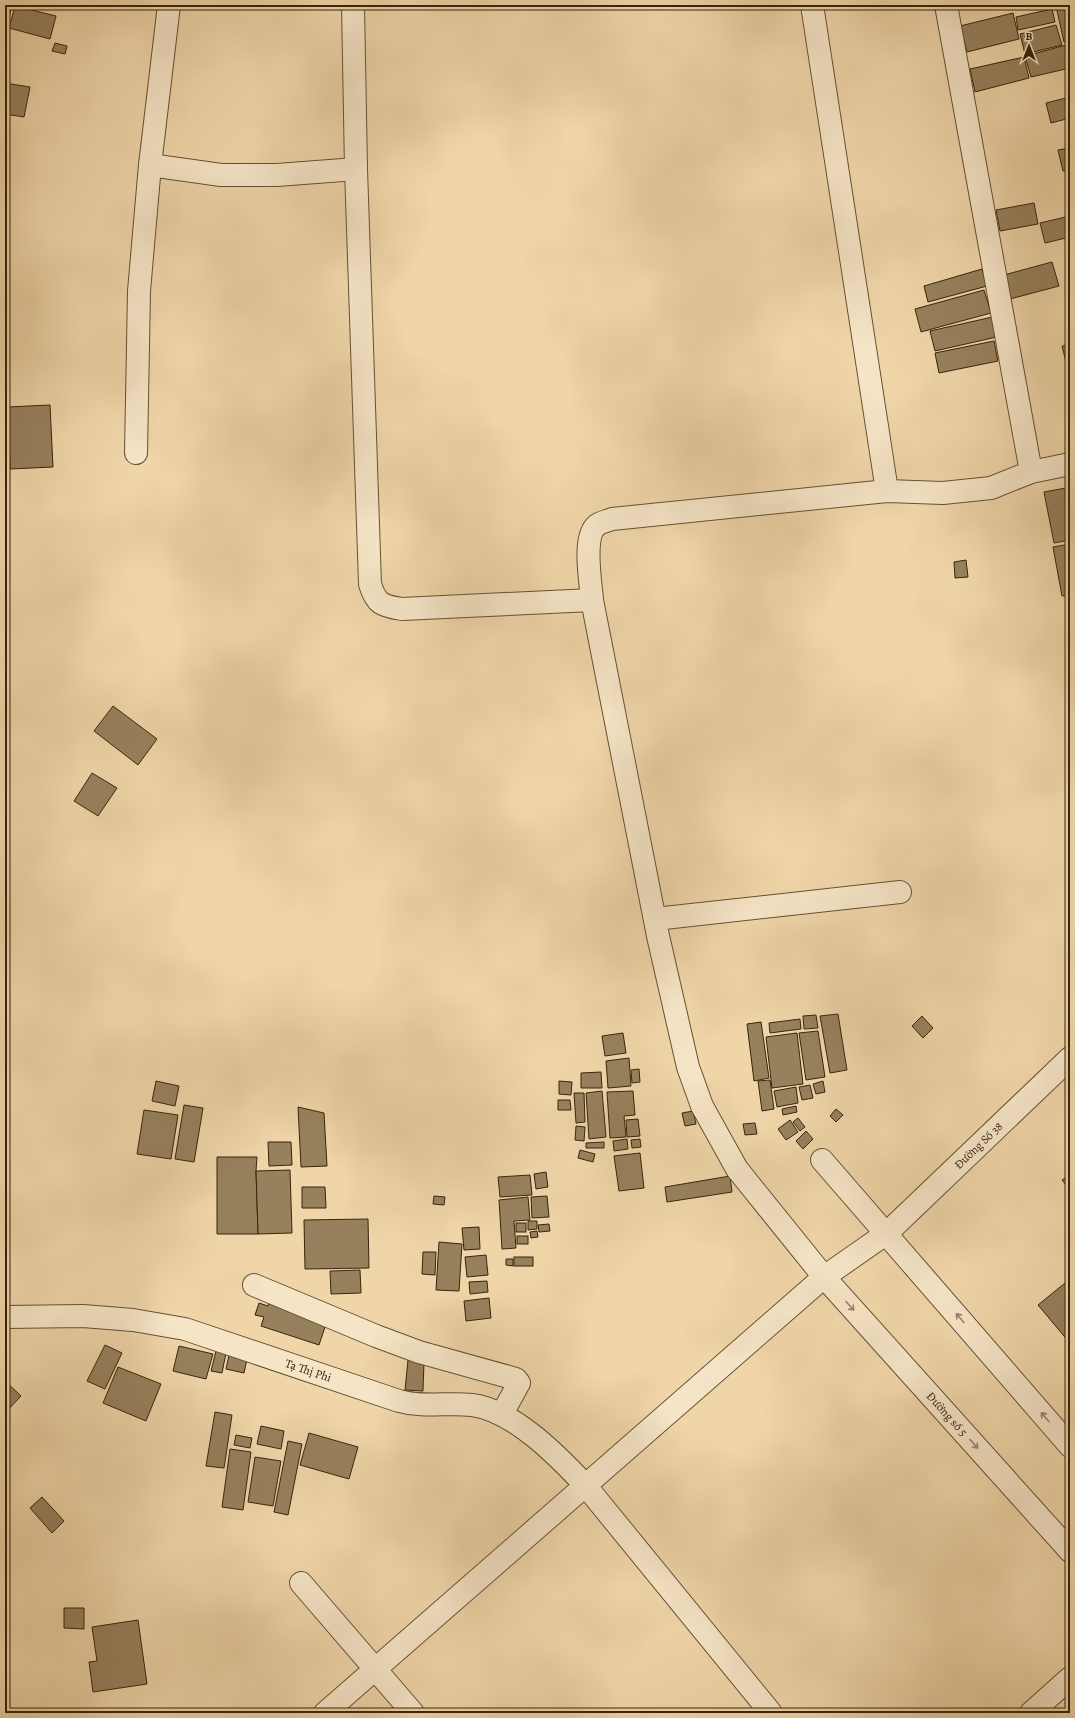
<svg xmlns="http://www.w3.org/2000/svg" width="1075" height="1718" font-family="Alegreya,serif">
	<rect width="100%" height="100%" fill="#efd5a8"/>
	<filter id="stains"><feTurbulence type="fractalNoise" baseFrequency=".005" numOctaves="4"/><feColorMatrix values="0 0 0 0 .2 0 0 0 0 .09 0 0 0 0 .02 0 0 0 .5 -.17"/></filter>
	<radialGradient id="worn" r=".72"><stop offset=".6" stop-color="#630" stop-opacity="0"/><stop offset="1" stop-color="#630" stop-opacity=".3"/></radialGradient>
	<!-- building -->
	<g fill="#97815d" stroke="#37250c">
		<path d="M5,5h7l-5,20h-2z"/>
		<path d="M1061,5h9v36l-6,1 -8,-36z"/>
		<path d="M15,6l41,10 -6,23 -41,-11z"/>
		<path d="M1052,9l3,13 -37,8 -2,-13z"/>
		<path d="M1013,13l6,26 -52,13 -7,-26z"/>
		<path d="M1056,25l6,20 -37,9 -5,-20z"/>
		<path d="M5,37l4,1 -4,10z"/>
		<path d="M55,43l12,3 -2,8 -13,-3z"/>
		<path d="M1066,45l4,23 -39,9 -6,-21z"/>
		<path d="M1024,57l5,21 -54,14 -5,-23z"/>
		<path d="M5,83l25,4 -6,30 -19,-3z"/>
		<path d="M1070,97v21l-19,5 -5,-20z"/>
		<path d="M1070,148v22l-7,1 -5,-21z"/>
		<path d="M1034,203l4,21 -38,7 -4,-21z"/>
		<path d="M1070,216v21l-25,6 -5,-20z"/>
		<path d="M1052,262l7,24 -49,13 -6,-24z"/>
		<path d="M982,269l5,17 -59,16 -4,-16z"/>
		<path d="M984,290l7,23 -70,19 -6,-23z"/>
		<path d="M997,316l4,20 -66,15 -5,-20z"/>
		<path d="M994,341l4,20 -59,12 -4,-20z"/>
		<path d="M1070,345v20l-3,1 -5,-20z"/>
		<path d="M50,405l3,62 -43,2 -2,-62z"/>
		<path d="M1066,488l4,20v32l-16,3 -10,-51z"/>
		<path d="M1070,544v51l-8,1 -9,-49z"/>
		<path d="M966,560l2,17 -13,1 -1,-16z"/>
		<path d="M113,706l44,33 -19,26 -44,-34z"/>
		<path d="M92,773l25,15 -19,28 -24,-15z"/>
		<path d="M838,1014l9,56 -17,3 -10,-57z"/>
		<path d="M816,1015l2,13 -14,1 -1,-13z"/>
		<path d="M922,1016l11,12 -10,10 -11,-12z"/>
		<path d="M800,1019l1,10 -31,4 -1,-10z"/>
		<path d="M761,1022l8,56 -15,3 -7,-57z"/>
		<path d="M818,1031l7,46 -19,3 -7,-47z"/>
		<path d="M623,1033l3,20 -21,3 -3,-20z"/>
		<path d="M797,1033l6,51 -31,4 -6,-51z"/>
		<path d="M629,1058l2,28 -23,2 -2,-27z"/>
		<path d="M639,1069l1,13 -8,1 -1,-13z"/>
		<path d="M601,1072l1,16h-21v-15z"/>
		<path d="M770,1080l4,29 -12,2 -4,-30z"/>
		<path d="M156,1081l23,5 -4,20 -23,-5z"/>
		<path d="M559,1081l13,1 -1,13 -12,-1z"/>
		<path d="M823,1081l2,11 -9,2 -3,-10z"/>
		<path d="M810,1085l3,13 -11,2 -3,-13z"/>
		<path d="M796,1087l2,16 -21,4 -3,-16z"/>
		<path d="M602,1091l4,46 -17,2 -3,-46z"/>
		<path d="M633,1091l2,24 -11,1 2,21 -16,1 -3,-46z"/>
		<path d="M574,1093h10l1,29 -9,1z"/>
		<path d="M558,1100h12l1,10h-13z"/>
		<path d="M184,1105l19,3 -9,54 -19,-3z"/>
		<path d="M796,1106l1,6 -14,3 -1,-6z"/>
		<path d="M298,1107l26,6 3,53 -26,1z"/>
		<path d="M836,1109l7,6 -7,7 -6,-6z"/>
		<path d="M144,1110l34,5 -7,44 -34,-5z"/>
		<path d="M693,1111l3,13 -11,2 -3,-13z"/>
		<path d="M798,1118l7,9 -5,4 -7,-9z"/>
		<path d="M638,1119l2,17 -13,1 -1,-17z"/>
		<path d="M790,1120l8,12 -12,8 -8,-11z"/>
		<path d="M755,1123l2,11 -12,1 -2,-11z"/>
		<path d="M576,1126l9,1 -1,14 -9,-1z"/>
		<path d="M806,1131l7,8 -10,10 -7,-8z"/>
		<path d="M627,1139l1,10 -14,2 -1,-10z"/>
		<path d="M640,1139l1,8 -9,1 -1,-8z"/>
		<path d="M268,1142h23l1,23 -23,1z"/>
		<path d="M604,1142v6h-18v-5z"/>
		<path d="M580,1150l15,4 -2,8 -15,-4z"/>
		<path d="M640,1153l4,35 -25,3 -5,-35z"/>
		<path d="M217,1157h40l-1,14 2,63h-41z"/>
		<path d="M290,1170l2,63 -34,1 -2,-63z"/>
		<path d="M546,1172l2,15 -12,2 -2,-15z"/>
		<path d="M530,1175l2,20 -32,2 -2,-20z"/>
		<path d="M1070,1175v15l-8,-10z"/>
		<path d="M730,1176l2,16 -65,10 -2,-15z"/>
		<path d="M302,1187h23l1,21h-24z"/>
		<path d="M434,1196l11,1 -1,8 -11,-1z"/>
		<path d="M547,1196l2,21 -17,1 -1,-21z"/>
		<path d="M528,1197l2,23 -16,1 2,27 -14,1 -3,-49z"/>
		<path d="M368,1219l1,49 -64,1 -1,-49z"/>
		<path d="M528,1221h9v8l-9,1z"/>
		<rect x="516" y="1223" width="10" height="9"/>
		<path d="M549,1224l1,7 -11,1 -1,-7z"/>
		<path d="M479,1227l1,22 -16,1 -2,-22z"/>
		<path d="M537,1231l1,6 -7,1 -1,-6z"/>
		<rect x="517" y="1236" width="11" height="8"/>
		<path d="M439,1242l23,2 -3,47 -23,-1z"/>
		<path d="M423,1252h13l-1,23 -13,-1z"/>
		<path d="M486,1255l2,20 -21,2 -2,-20z"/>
		<rect x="514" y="1257" width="19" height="9"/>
		<path d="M506,1259h7v7l-7,-1z"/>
		<path d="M360,1270l1,23 -30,1 -1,-23z"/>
		<path d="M1070,1279v62l-1,1 -31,-37z"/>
		<path d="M487,1281l1,11 -18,2 -1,-12z"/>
		<path d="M489,1298l2,20 -25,3 -2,-20z"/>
		<path d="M269,1302l58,19 -8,24 -58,-19 3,-9 -9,-2 4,-12 9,3z"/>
		<path d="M105,1345l17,8 -17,36 -18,-8z"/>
		<path d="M179,1346l34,8 -7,25 -33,-8z"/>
		<path d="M216,1351l10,2 -4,20 -11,-2z"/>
		<path d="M229,1355l18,4 -3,14 -18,-4z"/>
		<path d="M408,1360l16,2 -1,29 -18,-1z"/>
		<path d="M118,1367l43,17 -15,37 -43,-18z"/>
		<path d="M5,1381l16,15 -16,17z"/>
		<path d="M215,1412l17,3 -8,53 -18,-2z"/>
		<path d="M261,1426l23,5 -3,18 -24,-5z"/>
		<path d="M309,1433l49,14 -9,32 -49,-14z"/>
		<path d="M236,1435l16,3 -2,10 -16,-3z"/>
		<path d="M288,1441l14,3 -14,71 -14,-3z"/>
		<path d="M230,1449l21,3 -8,58 -21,-3z"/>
		<path d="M255,1457l26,4 -8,45 -25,-4z"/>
		<path d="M42,1497l22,24 -12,12 -22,-25z"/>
		<path d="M64,1608h20v21l-20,-1z"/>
		<path d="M138,1620l9,64 -54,8 -4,-30 8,-1 -5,-34z"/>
	</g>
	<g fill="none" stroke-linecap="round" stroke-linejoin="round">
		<defs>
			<g id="minor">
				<path id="s1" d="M353,5l3,164 14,415c6,20 12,22 32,25l190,-9 66,336 30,131 14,39 35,63 87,108 246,274"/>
				<path d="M812,5l75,486"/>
				<path d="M946,5l85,467"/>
				<path d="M150,165l71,10h56l79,-6"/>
				<path d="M136,453l3,-162 11,-126 19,-160"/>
				<path d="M592,600c-1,-17 -10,-63 5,-75 4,-3 11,-4 15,-6l275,-28 56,2 48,-5 40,-16 39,-8"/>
				<path d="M655,919l245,-27"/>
				<path d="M822,1160l248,286"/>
				<path d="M254,1285l122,51 43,16 97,27 3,4 -17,31"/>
				<path id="s2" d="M5,1317l78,-1 50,4 52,9 214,72c25,7 49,1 73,4 41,5 86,51 113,80l186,228"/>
				<path d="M301,1583l112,130"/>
				<path id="s3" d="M325,1713l499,-436 63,-44 183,-175"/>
				<path d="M1031,1713l39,-35"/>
			</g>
		</defs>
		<!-- minor casing -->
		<use href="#minor" stroke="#655133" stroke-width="24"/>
		<!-- minor -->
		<use href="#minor" stroke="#f5e4c6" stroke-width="22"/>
	</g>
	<!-- one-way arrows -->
	<defs><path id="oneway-shaft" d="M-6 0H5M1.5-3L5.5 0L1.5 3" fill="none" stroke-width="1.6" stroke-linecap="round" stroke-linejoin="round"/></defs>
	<g stroke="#968469">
		<use href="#oneway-shaft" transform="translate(850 1306) rotate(48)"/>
		<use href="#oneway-shaft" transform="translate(960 1318) rotate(-131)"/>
		<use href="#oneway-shaft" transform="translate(1045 1417) rotate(-131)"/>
		<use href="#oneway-shaft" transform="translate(974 1444) rotate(48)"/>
	</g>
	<g text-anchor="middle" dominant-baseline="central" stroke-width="3.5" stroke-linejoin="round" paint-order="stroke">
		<!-- street labels -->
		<g font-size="12" fill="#37250c" stroke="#f5e4c6">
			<text stroke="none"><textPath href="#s3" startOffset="866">Đường Số 38</textPath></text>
			<text stroke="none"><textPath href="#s2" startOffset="311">Tạ Thị Phi</textPath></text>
			<text stroke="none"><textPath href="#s1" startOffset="1727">Đường số 5</textPath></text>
		</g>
	</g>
	<!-- margin -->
	<rect width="1075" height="1718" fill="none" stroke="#efd5a8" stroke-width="20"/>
	<rect x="6" y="6" width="1063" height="1706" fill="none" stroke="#37250c" stroke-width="2"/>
	<rect x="10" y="10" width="1055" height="1698" fill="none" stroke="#37250c"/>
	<!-- north arrow -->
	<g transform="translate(1029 46)" stroke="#f5e4c6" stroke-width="3" paint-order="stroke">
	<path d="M0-3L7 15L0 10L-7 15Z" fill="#37250c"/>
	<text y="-6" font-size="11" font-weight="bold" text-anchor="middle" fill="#37250c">B</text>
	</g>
	<rect width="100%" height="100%" filter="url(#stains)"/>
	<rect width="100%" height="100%" fill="url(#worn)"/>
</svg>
